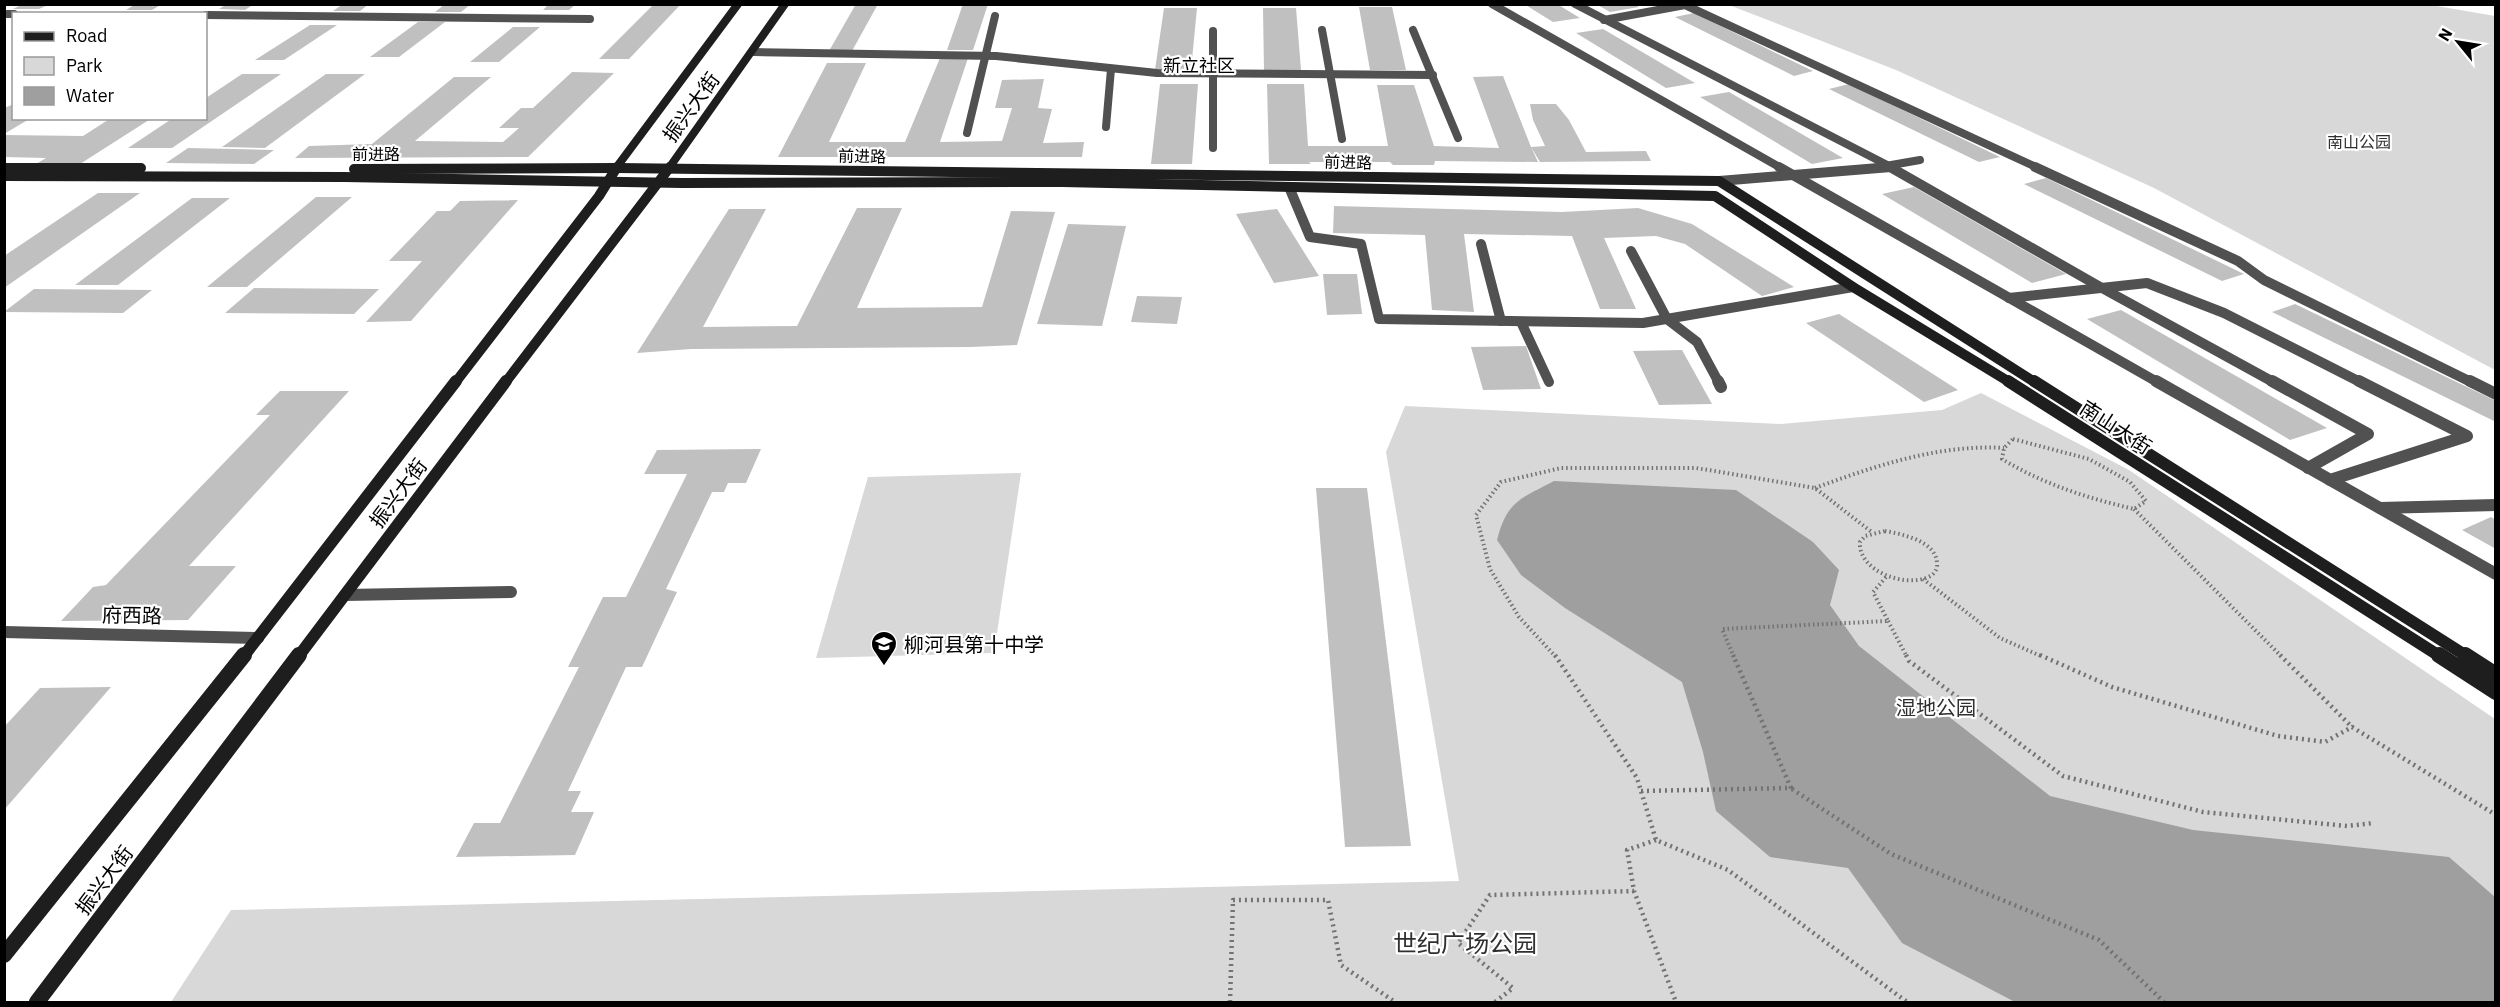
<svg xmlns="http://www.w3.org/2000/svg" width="2500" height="1007" font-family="'IBM Plex Sans','Noto Sans SC',sans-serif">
	<rect width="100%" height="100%" fill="#fff"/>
	<!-- green -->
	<g fill="#d8d8d8">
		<path d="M2431,5l64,11v354l-341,-182 -258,-118 -167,-65z"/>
		<path d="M1981,393l148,77 366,249v283h-2324l60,-92 1228,-29 -73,-429 19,-46 376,18 161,-14z"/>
		<path d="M1021,473l-27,180 -178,5 52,-181z"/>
	</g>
	<!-- water -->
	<path fill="#9f9f9f" d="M1554,481l182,9 77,52 26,28 -9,35 29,41 191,150 143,34 256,27 46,40v105h-480l-113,-59 -54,-75 -78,-11 -54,-46 -13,-59 -21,-70 -117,-74 -44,-33 -24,-35c10,-39 23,-41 57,-59z"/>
	<!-- building -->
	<g fill="#c0c0c0">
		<path d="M23,4h27l-11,5h-26z"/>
		<path d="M136,4h26l-10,6h-26z"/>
		<path d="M227,4h27l-9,6 -26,-1z"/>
		<path d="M343,4h26l-9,7h-27z"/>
		<path d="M445,4h26l-10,8h-26z"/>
		<path d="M549,4h27l-7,6h-26z"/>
		<path d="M654,4h27l-52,55h-30z"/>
		<path d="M856,4h22l-26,47h-23z"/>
		<path d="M963,4h25l-15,46h-26z"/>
		<path d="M1524,4h33l23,14 -27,4z"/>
		<path d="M1596,4h38l5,3 -29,5z"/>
		<path d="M1359,7h33l14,63h-36z"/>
		<path d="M1164,8h33l-6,62h-36z"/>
		<path d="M1263,8h33l5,62h-37z"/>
		<path d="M1694,13l119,58 -19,5 -119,-59z"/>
		<path d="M418,22h27l-46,35h-29z"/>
		<path d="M310,25h27l-53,35h-29z"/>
		<path d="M513,27h27l-41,35h-29z"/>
		<path d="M1603,29l92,54 -29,5 -90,-55z"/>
		<path d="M940,58h28l-28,84 62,-1 10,-33h-17l7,-28 42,-1 -6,29 14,1 -9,34 41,-1 -2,15h-304l49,-94h39l-37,79h76z"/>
		<path d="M572,72l42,1 -86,84 -233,1 14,-12 63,-2 82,-67h37l-76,64 88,1 16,-14h-20l22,-20h12z"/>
		<path d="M242,74h39l-109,74h-44l45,-30h33v-20z"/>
		<path d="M326,74h39l-100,74 -43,-1z"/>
		<path d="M1503,76l28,71 14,-1 -12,-26 -3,-16h26l13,16 17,32 60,-1 5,10 -111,1 -9,-15 7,15 -103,-1 -1,4h-41l-3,-3h-81l2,2h-42l-2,-80h37l4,62h80l-11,-61h37l20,61 65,2 -26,-71z"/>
		<path d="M1160,84h38l-6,80h-41z"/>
		<path d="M1849,84l151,73 -21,5 -150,-73z"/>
		<path d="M1729,92l114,66 -31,6 -112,-67z"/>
		<path d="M14,104v14h17l-27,16v-26z"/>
		<path d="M111,118h41l-72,46h-44l10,-6 -42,-1v-22l79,1z"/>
		<path d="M188,148l86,2 -20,14 -88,-1z"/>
		<path d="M2046,178l198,96 -22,7 -198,-97z"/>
		<path d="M1914,187l152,87 -34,9 -150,-89z"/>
		<path d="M98,193h42l-136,95v-32z"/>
		<path d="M316,197h36l-105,90h-40z"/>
		<path d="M192,198h38l-112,87h-43z"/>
		<path d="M518,200l-107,121 -45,1 56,-61h-33l48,-50h13l10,-10z"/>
		<path d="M1334,206l228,6 76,-4 54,16 102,63 -32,9 -77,-52 -29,-8 -52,2 32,71h-36l-28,-73 -108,-2 10,78 -42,-2 -7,-75 -92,-2z"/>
		<path d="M857,208h45l-45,100 125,-1 29,-96 44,1 -38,133 -46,2 -280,2 -54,4 92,-144h37l-63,118 94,-1z"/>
		<path d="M1277,209l42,67 -45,7 -38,-69z"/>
		<path d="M1068,224l58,2 -24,100 -65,-2z"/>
		<path d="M1323,274h34l5,40 -35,1z"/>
		<path d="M254,288l125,1 -25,25 -129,-1z"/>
		<path d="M34,289l118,1 -29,23 -119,-1z"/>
		<path d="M1137,296l45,1 -5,27 -46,-2z"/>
		<path d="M2295,304l201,97v21l-224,-110z"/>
		<path d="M2121,310l206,118 -37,12 -203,-121z"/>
		<path d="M1839,314l119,76 -34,12 -118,-79z"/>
		<path d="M1526,346l15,43 -58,1 -12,-43z"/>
		<path d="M1682,350l30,54 -53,1 -26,-54z"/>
		<path d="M280,391h69l-160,175h47l-48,54 -127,1 32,-34 13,-2 164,-170h-14z"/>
		<path d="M761,449l-15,34h-18l-4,9h-12l-46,97 11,3 -35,75h-16l-58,124h13l-10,21h23l-19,43 -119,2 18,-34h26l79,-156h-11l35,-70h23l61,-123h-43l13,-24z"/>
		<path d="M1316,488h51l44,358 -66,1z"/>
		<path d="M2491,517l5,3v29l-34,-19z"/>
		<path d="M111,687l-107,123v-83l36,-39z"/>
	</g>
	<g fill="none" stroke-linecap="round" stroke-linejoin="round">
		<!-- path-far1 -->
		<g stroke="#737373" stroke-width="4" stroke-dasharray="1.5 3" stroke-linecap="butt">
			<path d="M2013,439l76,20 41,23 16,19 -12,8c-47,-11 -91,-25 -132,-50l2,-11z"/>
			<path d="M1815,488c60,-22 124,-44 189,-40"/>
			<path d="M2134,509l148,148"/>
			<path d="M1885,531c17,3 51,10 52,32 1,6 -3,12 -9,14 -23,11 -70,-6 -68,-35l5,-6z"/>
			<path d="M1923,579l77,59 43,19"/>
			<path d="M1888,621l19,36"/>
			<path d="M1556,657l-37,-40 -29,-48 -14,-54 25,-33 60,-14h135l119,20 58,45"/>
			<path d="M1734,657l-12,-28 166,-8 -15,-29 14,-16"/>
		</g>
		<!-- path -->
		<g stroke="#737373" stroke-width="4.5" stroke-dasharray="2 4" stroke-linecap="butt">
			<path d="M1555,655l82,123 19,62 72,30 179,132"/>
			<path d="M1906,655l3,6 154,115 140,36 144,14 27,-3"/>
			<path d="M2040,655l72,32 166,49 47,6 27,-15 144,88"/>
			<path d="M2280,655l72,72"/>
			<path d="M1792,789l99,65 208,86 65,62"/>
			<path d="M1641,791l150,-3 -58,-133"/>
			<path d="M1656,840l-29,10 7,41 42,111"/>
			<path d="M1230,1002l3,-102h95l13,65 54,37"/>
			<path d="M1495,1002l18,-14 -55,-45 32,-48 144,-4"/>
		</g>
		<!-- street-far2 -->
		<g stroke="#515151" stroke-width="8">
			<path d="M1492,4l289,164"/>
			<path d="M1575,4l318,164"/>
			<path d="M4,14h10"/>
			<path d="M206,15l384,4"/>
			<path d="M1604,20l81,-15 353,163"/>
			<path d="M1322,30l20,109"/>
			<path d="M1413,30l45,108"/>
			<path d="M1213,31v117"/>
			<path d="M754,52l242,4 161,17 276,2"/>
			<path d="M1106,127l5,-58"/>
			<path d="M967,133l28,-117"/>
			<path d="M1874,168l46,-8"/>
		</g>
		<!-- street-far1 -->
		<g stroke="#515151" stroke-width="10">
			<path d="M1779,167l380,216"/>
			<path d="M1890,167l212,121 173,95"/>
			<path d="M2035,167l203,94 26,19 209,103"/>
			<path d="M1719,181l172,-14"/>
			<path d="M1289,187l21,50 51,7 18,75 264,4 210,-36"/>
			<path d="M1481,244l20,77"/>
			<path d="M1631,251l36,68 30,23 22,41"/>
			<path d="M2009,298l138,-15 77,30 138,70"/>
			<path d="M1521,322l28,60"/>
		</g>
		<!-- street -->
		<g stroke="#515151" stroke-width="12">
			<path d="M1718,381l3,6"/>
			<path d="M2156,381l340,193"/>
			<path d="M2272,381l96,53 -60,34"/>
			<path d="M2470,381l26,13"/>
			<path d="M2330,480l137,-44 -108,-55"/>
			<path d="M2380,508l116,-3"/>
			<path d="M345,595l166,-3"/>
			<path d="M4,632l254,6"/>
		</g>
		<!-- secondary-far3 -->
		<g stroke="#1e1e1e" stroke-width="8">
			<path d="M4,168h137"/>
			<path d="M530,168h115"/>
			<path d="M616,168l122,-164"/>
			<path d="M669,168l116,-164"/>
		</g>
		<!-- secondary-far2 -->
		<g stroke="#1e1e1e" stroke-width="10">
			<path d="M4,168h137"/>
			<path d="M354,169l263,-1 1102,13 317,202"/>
			<path d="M4,176l340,1 338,6 380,-1 653,14 138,91 158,96"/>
			<path d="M455,383l144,-187 18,-29"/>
			<path d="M505,383l165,-216"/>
		</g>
		<!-- secondary-far1 -->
		<g stroke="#1e1e1e" stroke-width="12">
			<path d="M2008,381l433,276"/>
			<path d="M2034,381l434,276"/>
			<path d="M243,657l213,-276"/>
			<path d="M298,657l208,-276"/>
		</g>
		<!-- secondary -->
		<g stroke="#1e1e1e" stroke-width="16">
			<path d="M2439,655l57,37"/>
			<path d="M2465,655l31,20"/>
			<path d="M4,955l240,-300"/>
			<path d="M37,1002l262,-347"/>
		</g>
	</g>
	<!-- icons -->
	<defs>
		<symbol id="school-pin" viewBox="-11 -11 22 30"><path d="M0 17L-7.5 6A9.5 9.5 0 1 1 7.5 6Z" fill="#000" stroke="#fff"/><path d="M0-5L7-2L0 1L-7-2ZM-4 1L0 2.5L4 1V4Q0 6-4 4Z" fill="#fff"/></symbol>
	</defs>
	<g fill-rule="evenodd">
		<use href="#school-pin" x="869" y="629" width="30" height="40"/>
	</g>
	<g text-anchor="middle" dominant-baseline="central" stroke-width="4.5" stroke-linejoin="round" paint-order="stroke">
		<!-- far-park labels -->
		<g font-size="16" fill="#2f2f2f" stroke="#fff">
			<text x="2359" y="142">南山公园</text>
		</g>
		<!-- far-street labels -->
		<g font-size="16" fill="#000" stroke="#fff">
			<text x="376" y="154">前进路</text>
			<text transform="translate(862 156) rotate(1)">前进路</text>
			<text transform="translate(1348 162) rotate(1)">前进路</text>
		</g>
		<!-- far-quarter labels -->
		<g font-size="18" fill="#000" stroke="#fff">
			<text x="1199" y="65">新立社区</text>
		</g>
		<!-- street labels -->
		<g font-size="20" fill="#000" stroke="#fff">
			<text transform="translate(691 107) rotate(-54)">振兴大街</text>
			<text transform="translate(2116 427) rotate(33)">南山大街</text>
			<text transform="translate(398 493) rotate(-53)">振兴大街</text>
			<text transform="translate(132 615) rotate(1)">府西路</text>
			<text transform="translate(104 880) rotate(-53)">振兴大街</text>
		</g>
		<!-- poi labels -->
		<g font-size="20" fill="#000" stroke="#fff" text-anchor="start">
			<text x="904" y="644">柳河县第十中学</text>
		</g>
		<!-- park labels -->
		<g font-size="20" fill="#2f2f2f" stroke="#fff">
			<text x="1936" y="707">湿地公园</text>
		</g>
		<!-- near-park labels -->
		<g font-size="24" fill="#2f2f2f" stroke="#fff">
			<text x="1465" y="943">世纪广场公园</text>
		</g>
	</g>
	<!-- border -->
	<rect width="2500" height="1007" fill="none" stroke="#000000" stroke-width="12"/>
	<!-- legend -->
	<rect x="12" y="12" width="195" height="108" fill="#ffffff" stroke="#999999" stroke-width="1.5"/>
	<rect x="24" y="32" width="30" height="9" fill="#1e1e1e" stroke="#999999" stroke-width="1.5"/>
	<text x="66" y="42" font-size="18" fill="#000000">Road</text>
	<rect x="24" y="57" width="30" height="18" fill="#d8d8d8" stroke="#999999" stroke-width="1.5"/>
	<text x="66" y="72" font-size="18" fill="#000000">Park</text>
	<rect x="24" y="87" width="30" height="18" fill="#9f9f9f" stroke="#999999" stroke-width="1.5"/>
	<text x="66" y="102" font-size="18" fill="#000000">Water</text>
	<!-- north arrow -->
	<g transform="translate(2458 42) rotate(300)" stroke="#ffffff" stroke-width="4.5" paint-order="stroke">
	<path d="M0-4.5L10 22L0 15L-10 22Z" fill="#000000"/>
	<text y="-9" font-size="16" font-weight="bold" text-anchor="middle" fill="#000000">N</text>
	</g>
</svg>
